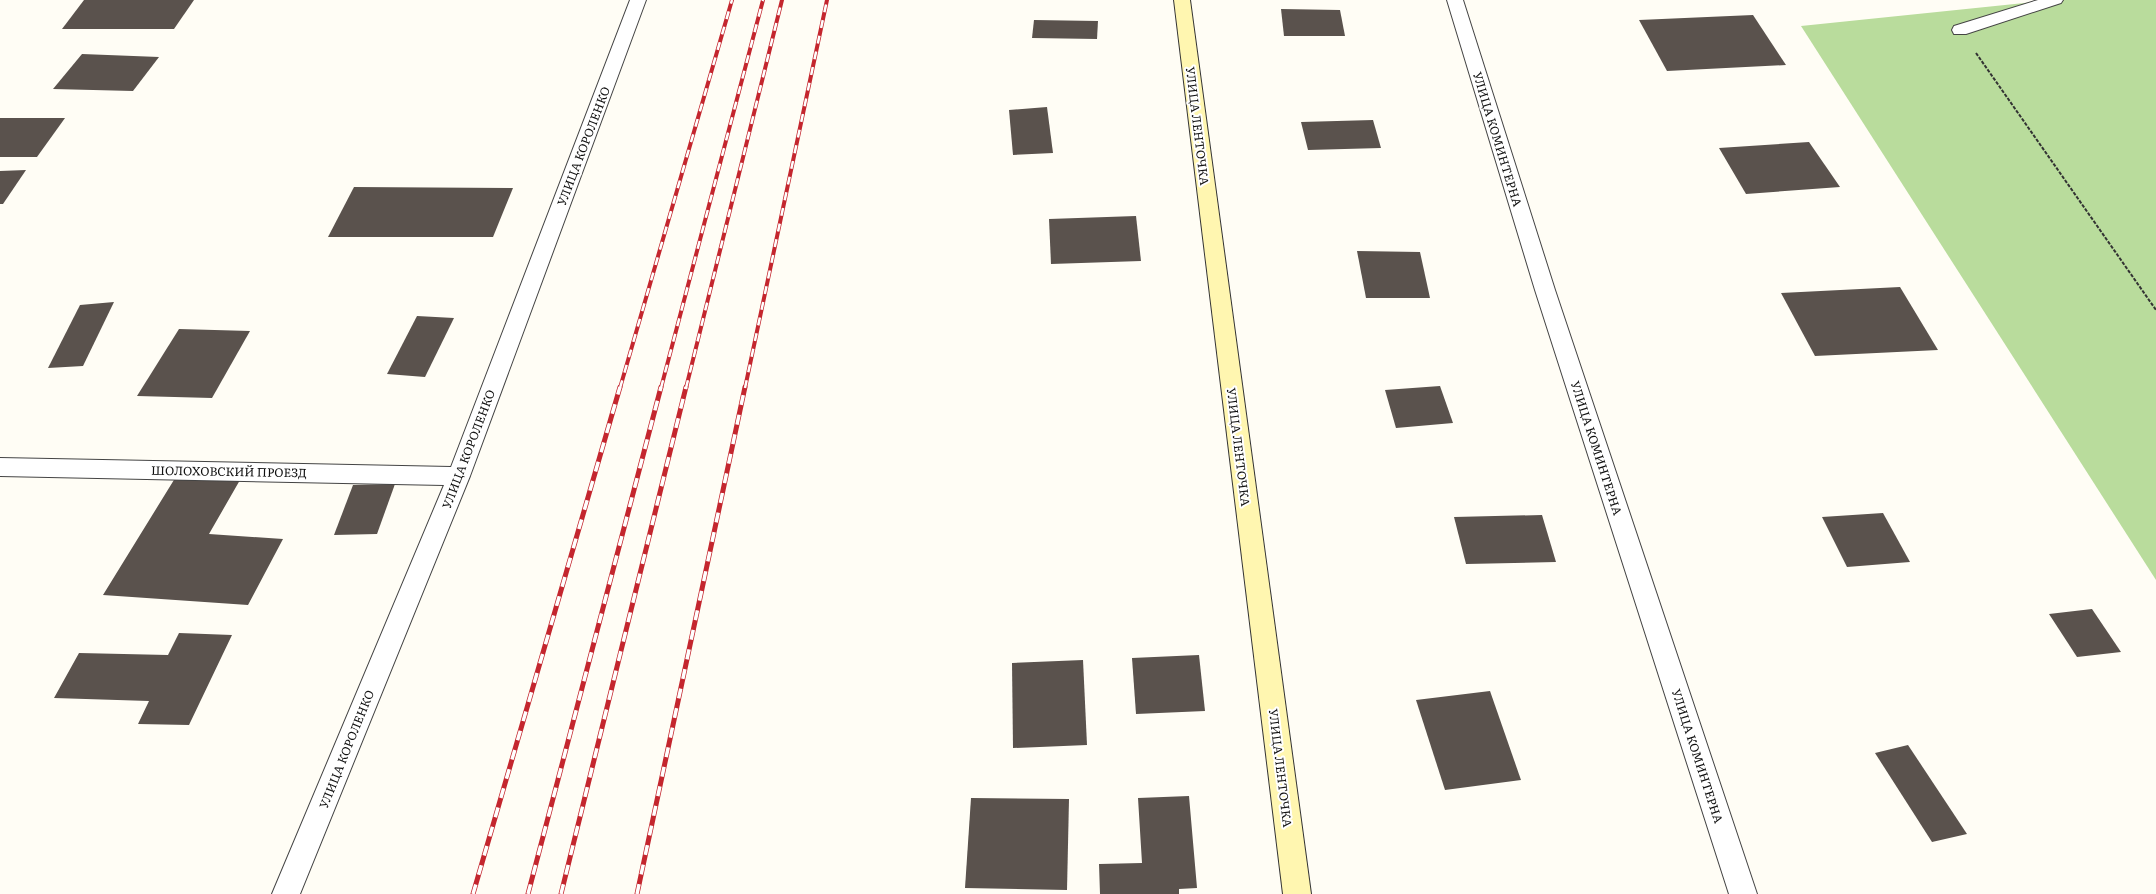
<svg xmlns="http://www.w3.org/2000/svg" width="2156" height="894" font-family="Literata,serif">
	<rect width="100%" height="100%" fill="#fffdf5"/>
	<!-- forest -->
	<path fill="#b9dc9c" d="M2053,0h103v580l-355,-554z"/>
	<!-- building -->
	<g fill="#5a524d">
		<path d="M84,0h110l-20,29h-112z"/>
		<path d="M1281,9l59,1 5,26h-61z"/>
		<path d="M1753,15l33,50 -119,6 -28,-51z"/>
		<path d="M1034,20l64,1 -1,18 -65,-1z"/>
		<path d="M82,54l77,3 -26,34 -80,-2z"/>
		<path d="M1047,107l6,46 -40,2 -4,-45z"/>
		<path d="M0,118h65l-28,39h-37z"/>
		<path d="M1373,120l8,28 -73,2 -7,-28z"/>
		<path d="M1809,142l31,45 -94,7 -27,-46z"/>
		<path d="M26,170l-23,34h-3v-33z"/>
		<path d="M354,187l159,1 -20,49h-165z"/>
		<path d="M1136,216l5,45 -90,3 -2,-45z"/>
		<path d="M1357,251l63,1 10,46h-64z"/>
		<path d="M1900,287l38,63 -123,6 -34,-63z"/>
		<path d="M114,302l-31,64 -35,2 32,-63z"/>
		<path d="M417,316l37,2 -29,59 -38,-3z"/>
		<path d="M179,329l71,2 -38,67 -75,-2z"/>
		<path d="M1440,386l13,37 -57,5 -11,-38z"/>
		<path d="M177,475l63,5 -31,54 74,5 -35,66 -145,-10z"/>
		<path d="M395,484l-18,50 -43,1 19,-50z"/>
		<path d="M1883,513l27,49 -63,5 -25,-50z"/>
		<path d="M1542,515l14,47 -90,2 -12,-47z"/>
		<path d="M2092,609l29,43 -44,5 -28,-43z"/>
		<path d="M179,633l53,2 -43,90 -51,-1 11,-23 -95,-3 25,-45 89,2z"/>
		<path d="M1199,655l6,56 -69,3 -4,-56z"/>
		<path d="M1083,660l4,85 -74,3 -1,-85z"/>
		<path d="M1490,691l31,89 -76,10 -29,-90z"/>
		<path d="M1908,745l59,89 -35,8 -57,-89z"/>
		<path d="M1189,796l8,92 -18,1v5h-79l-1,-30 43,-1 -4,-65z"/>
		<path d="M971,798l98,1 -2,91 -102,-2z"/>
	</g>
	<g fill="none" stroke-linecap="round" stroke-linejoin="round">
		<defs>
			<g id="street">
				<path d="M630,0h16l-176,476 -170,418h-28l172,-409 -444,-9v-18l451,9z"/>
				<path d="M1447,0h16l92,290 202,604h-28l-194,-604z"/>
				<path d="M2038,0h25l-2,3 -95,31h-12l-2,-4 2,-4z"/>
			</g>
			<path id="secondary" d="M1174,0h16l121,894h-28z"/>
		</defs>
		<!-- street casing -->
		<use href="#street" stroke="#444" stroke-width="2"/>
		<!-- secondary casing -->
		<use href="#secondary" stroke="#333" stroke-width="2"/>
		<!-- path -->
		<path stroke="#333" stroke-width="2" stroke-dasharray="3.5 1.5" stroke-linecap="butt" d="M1976,53l180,257"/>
		<!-- street -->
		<use href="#street" fill="#fff" fill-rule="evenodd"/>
		<!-- secondary -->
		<use href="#secondary" fill="#fff6b0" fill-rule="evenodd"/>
		<defs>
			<g id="rail-far1">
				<path d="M620,388l112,-388"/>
				<path d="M661,388l102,-388"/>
				<path d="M686,388l96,-388"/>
				<path d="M745,388l82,-388"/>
			</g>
			<g id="rail">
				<path d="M473,894l147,-507"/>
				<path d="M528,894l133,-507"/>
				<path d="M561,894l125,-507"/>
				<path d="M637,894l108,-507"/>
			</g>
		</defs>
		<!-- rail-far1 casing -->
		<use href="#rail-far1" stroke="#c4262e" stroke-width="4"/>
		<!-- rail casing -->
		<use href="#rail" stroke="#c4262e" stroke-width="5"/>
		<!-- rail-far1 -->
		<use href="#rail-far1" stroke="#fff" stroke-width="2.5" stroke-dasharray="8" stroke-linecap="butt"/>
		<!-- rail -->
		<use href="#rail" stroke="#fff" stroke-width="3.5" stroke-dasharray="10" stroke-linecap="butt"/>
	</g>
	<g text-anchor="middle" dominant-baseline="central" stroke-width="4" stroke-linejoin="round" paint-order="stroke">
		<!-- street labels -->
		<g font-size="12" fill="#111" stroke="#fff">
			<text transform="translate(1198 126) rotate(83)">УЛИЦА ЛЕНТОЧКА</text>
			<text transform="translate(1498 139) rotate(73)">УЛИЦА КОМИНТЕРНА</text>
			<text transform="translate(583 146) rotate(-69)">УЛИЦА КОРОЛЕНКО</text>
			<text transform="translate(1239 447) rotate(83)">УЛИЦА ЛЕНТОЧКА</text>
			<text transform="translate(1597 448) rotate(72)">УЛИЦА КОМИНТЕРНА</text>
			<text transform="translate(468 449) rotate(-69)">УЛИЦА КОРОЛЕНКО</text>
			<text transform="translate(229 471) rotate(1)">ШОЛОХОВСКИЙ ПРОЕЗД</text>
			<text transform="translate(346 749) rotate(-68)">УЛИЦА КОРОЛЕНКО</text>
			<text transform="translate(1698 756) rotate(72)">УЛИЦА КОМИНТЕРНА</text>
			<text transform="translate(1281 768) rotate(83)">УЛИЦА ЛЕНТОЧКА</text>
		</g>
	</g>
</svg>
